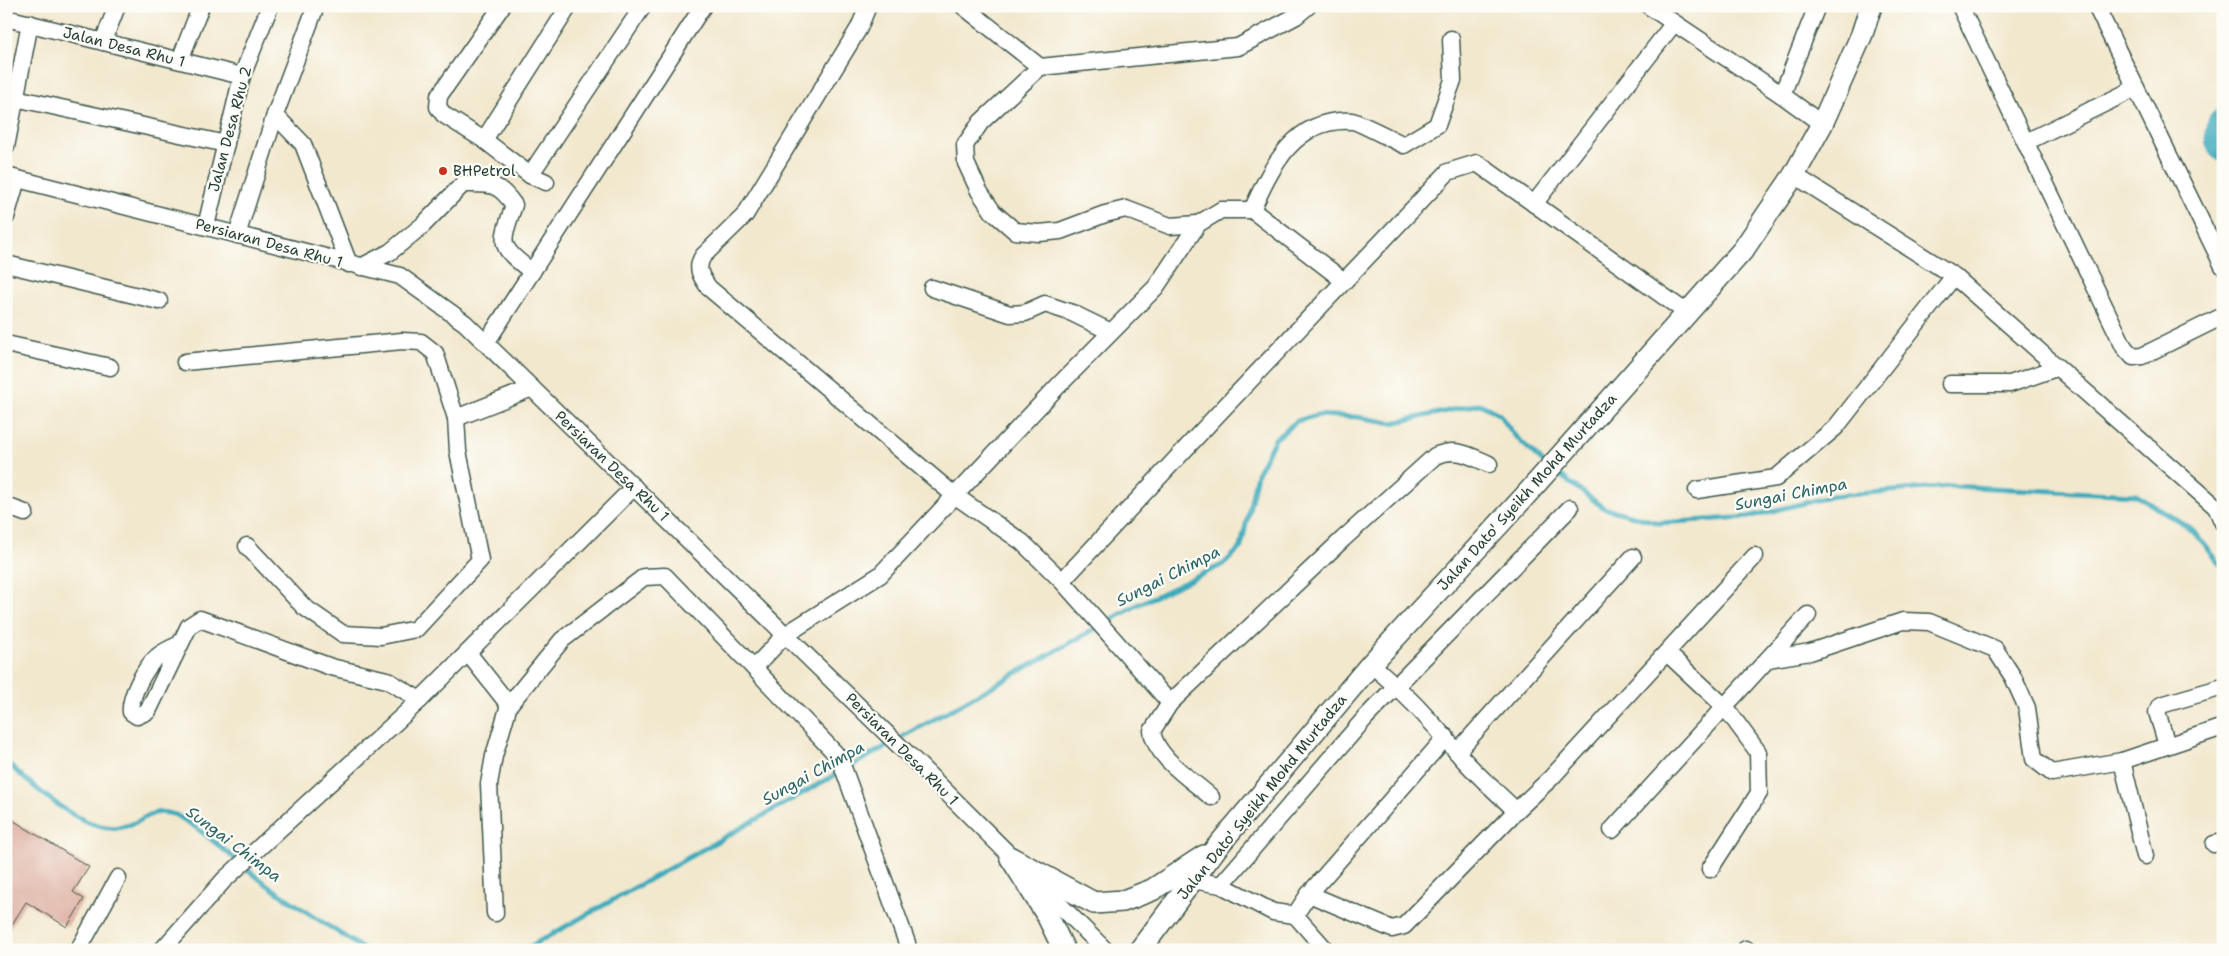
<svg xmlns="http://www.w3.org/2000/svg" width="2229" height="956" font-family="'Shantell Sans',sans-serif">
	<rect width="100%" height="100%" fill="#fdfcf7"/>
	<filter id="ink" filterUnits="userSpaceOnUse"><feTurbulence type="fractalNoise" baseFrequency=".02" numOctaves="2"/><feDisplacementMap in="SourceGraphic" scale="10" xChannelSelector="R" yChannelSelector="G"/><feConvolveMatrix kernelMatrix="1 2 1 2 8 2 1 2 1" color-interpolation-filters="sRGB"/></filter>
	<filter id="wash" filterUnits="userSpaceOnUse"><feTurbulence type="fractalNoise" baseFrequency=".0096" numOctaves="4" result="noise"/><feDisplacementMap in="SourceGraphic" scale="20" xChannelSelector="R" yChannelSelector="G"/><feGaussianBlur stdDeviation="1.12" result="paint"/><feColorMatrix in="noise" values="0 0 0 0 0 0 0 0 0 0 0 0 0 0 0 0 0 1.4 0 .05"/><feComposite in="paint" operator="in"/></filter>
	<g filter="url(#wash)">
		<rect width="100%" height="100%" fill="#f2e8ce"/>
		<g fill="none" stroke-linecap="round" stroke-linejoin="round">
			<!-- stream -->
			<g stroke="#3eabbc" stroke-width="5">
				<path d="M1553,470l51,38 55,15 89,-6 85,-21 118,-10 185,9 57,35 30,38"/>
				<path d="M6,762c28,24 79,75 120,64 20,-5 24,-20 50,-11 6,3 13,8 19,12 25,18 47,39 71,57 32,23 66,44 99,66"/>
				<path d="M524,950l615,-346 85,-40 17,-17 16,-73 18,-35 22,-18 20,-6 40,2 35,6 88,-19 19,10 15,21 32,30"/>
			</g>
			<!-- river -->
			<path stroke="#3eabbc" stroke-width="31" d="M2223,123l-3,16 3,7"/>
		</g>
		<g id="blocks">
			<!-- building -->
			<path fill="#dbaa9b" d="M6,816l83,51 -16,25 11,7 -17,28 -41,-25 -20,32z"/>
		</g>
	</g>
	<g filter="url(#ink)">
		<use href="#blocks" fill-opacity="0" stroke="#3f574b" stroke-width="1"/>
		<g fill="none" stroke-linecap="round" stroke-linejoin="round">
			<defs>
				<g id="minor">
					<path d="M868,6l-9,22 -114,187 -42,41c-8,12 -2,21 6,32l245,207 68,47 40,39 108,122"/>
					<path d="M963,6l77,61"/>
					<path d="M1649,6l133,89 40,29"/>
					<path d="M1960,6l164,341 9,10 9,-1 81,-40"/>
					<path d="M2096,6l127,260"/>
					<path d="M6,18l236,58"/>
					<path d="M103,42l14,-36"/>
					<path d="M180,60l21,-54"/>
					<path d="M1782,95l35,-89"/>
					<path d="M6,96l220,48"/>
					<path d="M275,115l28,29 46,120"/>
					<path d="M484,140l-40,-25 -6,-8 1,-11 63,-90"/>
					<path d="M2026,142l110,-54"/>
					<path d="M6,147l24,-124"/>
					<path d="M530,175l113,-169"/>
					<path d="M1794,175l160,101 262,231 7,16"/>
					<path d="M6,176l394,100 65,47 455,443 185,184"/>
					<path d="M546,182l-16,-7 -46,-35 85,-134"/>
					<path d="M1534,204l140,-181"/>
					<path d="M1252,210c20,-44 43,-93 100,-89 5,0 43,20 52,24l33,-20 16,-45 -2,-41"/>
					<path d="M6,217l11,-38"/>
					<path d="M1198,224l-28,2 -44,-17 -21,5 -45,17 -21,2 -24,-2 -22,-19 -14,-21 -13,-28 -1,-18 16,-23 59,-55 198,-20 58,-31 12,-10"/>
					<path d="M206,226l36,-150 28,-70"/>
					<path d="M237,235l38,-120 41,-109"/>
					<path d="M6,264l153,37"/>
					<path d="M361,267l29,-15 33,-27 40,-41c27,0 34,-3 51,21 -14,41 -16,40 18,67"/>
					<path d="M932,288l78,26 15,-1 20,-9 27,9 39,19"/>
					<path d="M486,343l217,-337"/>
					<path d="M6,344l104,23"/>
					<path d="M185,362l217,-21 19,1 14,11 21,65 76,-30"/>
					<path d="M1950,384h60l46,-16"/>
					<path d="M1697,490l79,-12 60,-51 118,-151"/>
					<path d="M6,506l19,7"/>
					<path d="M247,546l57,61 39,27 38,2 35,-7 64,-69 -22,-109 -2,-33"/>
					<path d="M1062,581l155,-166 231,-243 29,-9 210,150"/>
					<path d="M181,643c-8,5 -18,8 -24,14 -12,10 -28,41 -26,55l6,4 11,-5 41,-85 11,-7 131,48 56,13 33,20"/>
					<path d="M468,653l41,52 -15,51 -5,28 6,129"/>
					<path d="M1667,653l58,54 33,45 1,41 -49,76"/>
					<path d="M1768,659l42,-7 93,-31 26,1 66,27 18,28 14,31 7,51 18,14 70,-12 101,-34"/>
					<path d="M1371,664c31,26 59,55 85,87 18,22 40,40 60,60"/>
					<path d="M509,705l53,-65 82,-63 21,-1 89,92"/>
					<path d="M2167,745l-10,-33 4,-7 62,-18"/>
					<path d="M1457,752l176,-195"/>
					<path d="M2122,761l23,95"/>
					<path d="M1211,797c-19,-17 -56,-40 -59,-66l18,-28 173,-164 92,-83c22,-9 33,-1 54,8"/>
					<path d="M1612,830l196,-215"/>
					<path d="M2214,844l9,-2"/>
					<path d="M1192,880l29,5 52,27 22,3 14,-21 83,35 12,-3 112,-115 35,-33 204,-222"/>
					<path d="M1221,885l145,-168 204,-209"/>
					<path d="M1309,894l137,-157"/>
					<path d="M1295,915l31,35"/>
					<path d="M81,945l37,-67"/>
					<path d="M162,950l62,-70 196,-180 214,-213"/>
					<path d="M907,950v-7l-66,-181 -6,-9 -81,-85 31,-33 95,-60 178,-189 98,-99 42,-63 23,-14h31l92,71"/>
					<path d="M1746,950v-1"/>
				</g>
				<g id="major">
					<path d="M1011,858l83,45 29,-2 29,-11 52,-34"/>
					<path d="M1011,858l36,57 17,35"/>
					<path d="M1140,950l77,-103 154,-183 154,-168 218,-246 51,-75 28,-51 40,-90 9,-28"/>
				</g>
			</defs>
			<!-- minor casing -->
			<use href="#minor" stroke="#3f574b" stroke-width="19"/>
			<!-- major casing -->
			<use href="#major" stroke="#3f574b" stroke-width="24"/>
			<!-- minor -->
			<use href="#minor" stroke="#fff" stroke-width="16"/>
			<!-- major -->
			<use href="#major" stroke="#fff" stroke-width="21"/>
		</g>
	</g>
	<!-- markers -->
	<circle fill="#c8321e" stroke="#fdfcf7" stroke-width="2" cx="443" cy="171" r="5"/>
	<g text-anchor="middle" dominant-baseline="central" stroke-width="4.5" stroke-linejoin="round" paint-order="stroke">
		<!-- street labels -->
		<g font-size="15" fill="#1f3d34" stroke="#fdfcf7">
			<text transform="translate(124 47) rotate(14)">Jalan Desa Rhu 1</text>
			<text transform="translate(230 129) rotate(-75)">Jalan Desa Rhu 2</text>
			<text transform="translate(269 243) rotate(15)">Persiaran Desa Rhu 1</text>
			<text transform="translate(612 466) rotate(44)">Persiaran Desa Rhu 1</text>
			<text transform="translate(1527 492) rotate(-48)">Jalan Dato' Syeikh Mohd Murtadza</text>
			<text transform="translate(902 749) rotate(45)">Persiaran Desa Rhu 1</text>
			<text transform="translate(1262 797) rotate(-51)">Jalan Dato' Syeikh Mohd Murtadza</text>
		</g>
		<!-- poi labels -->
		<g font-size="15" fill="#1f3d34" stroke="#fdfcf7" text-anchor="start">
			<text x="453" y="171">BHPetrol</text>
		</g>
		<!-- water labels -->
		<g font-size="16" font-style="italic" fill="#2a6464" stroke="#fdfcf7">
			<text transform="translate(1791 494) rotate(-11)">Sungai Chimpa</text>
			<text transform="translate(1168 576) rotate(-27)">Sungai Chimpa</text>
			<text transform="translate(813 773) rotate(-29)">Sungai Chimpa</text>
			<text transform="translate(234 844) rotate(37)">Sungai Chimpa</text>
		</g>
	</g>
	<!-- margin -->
	<rect width="2229" height="956" fill="none" stroke="#fdfcf7" stroke-width="25"/>
</svg>
